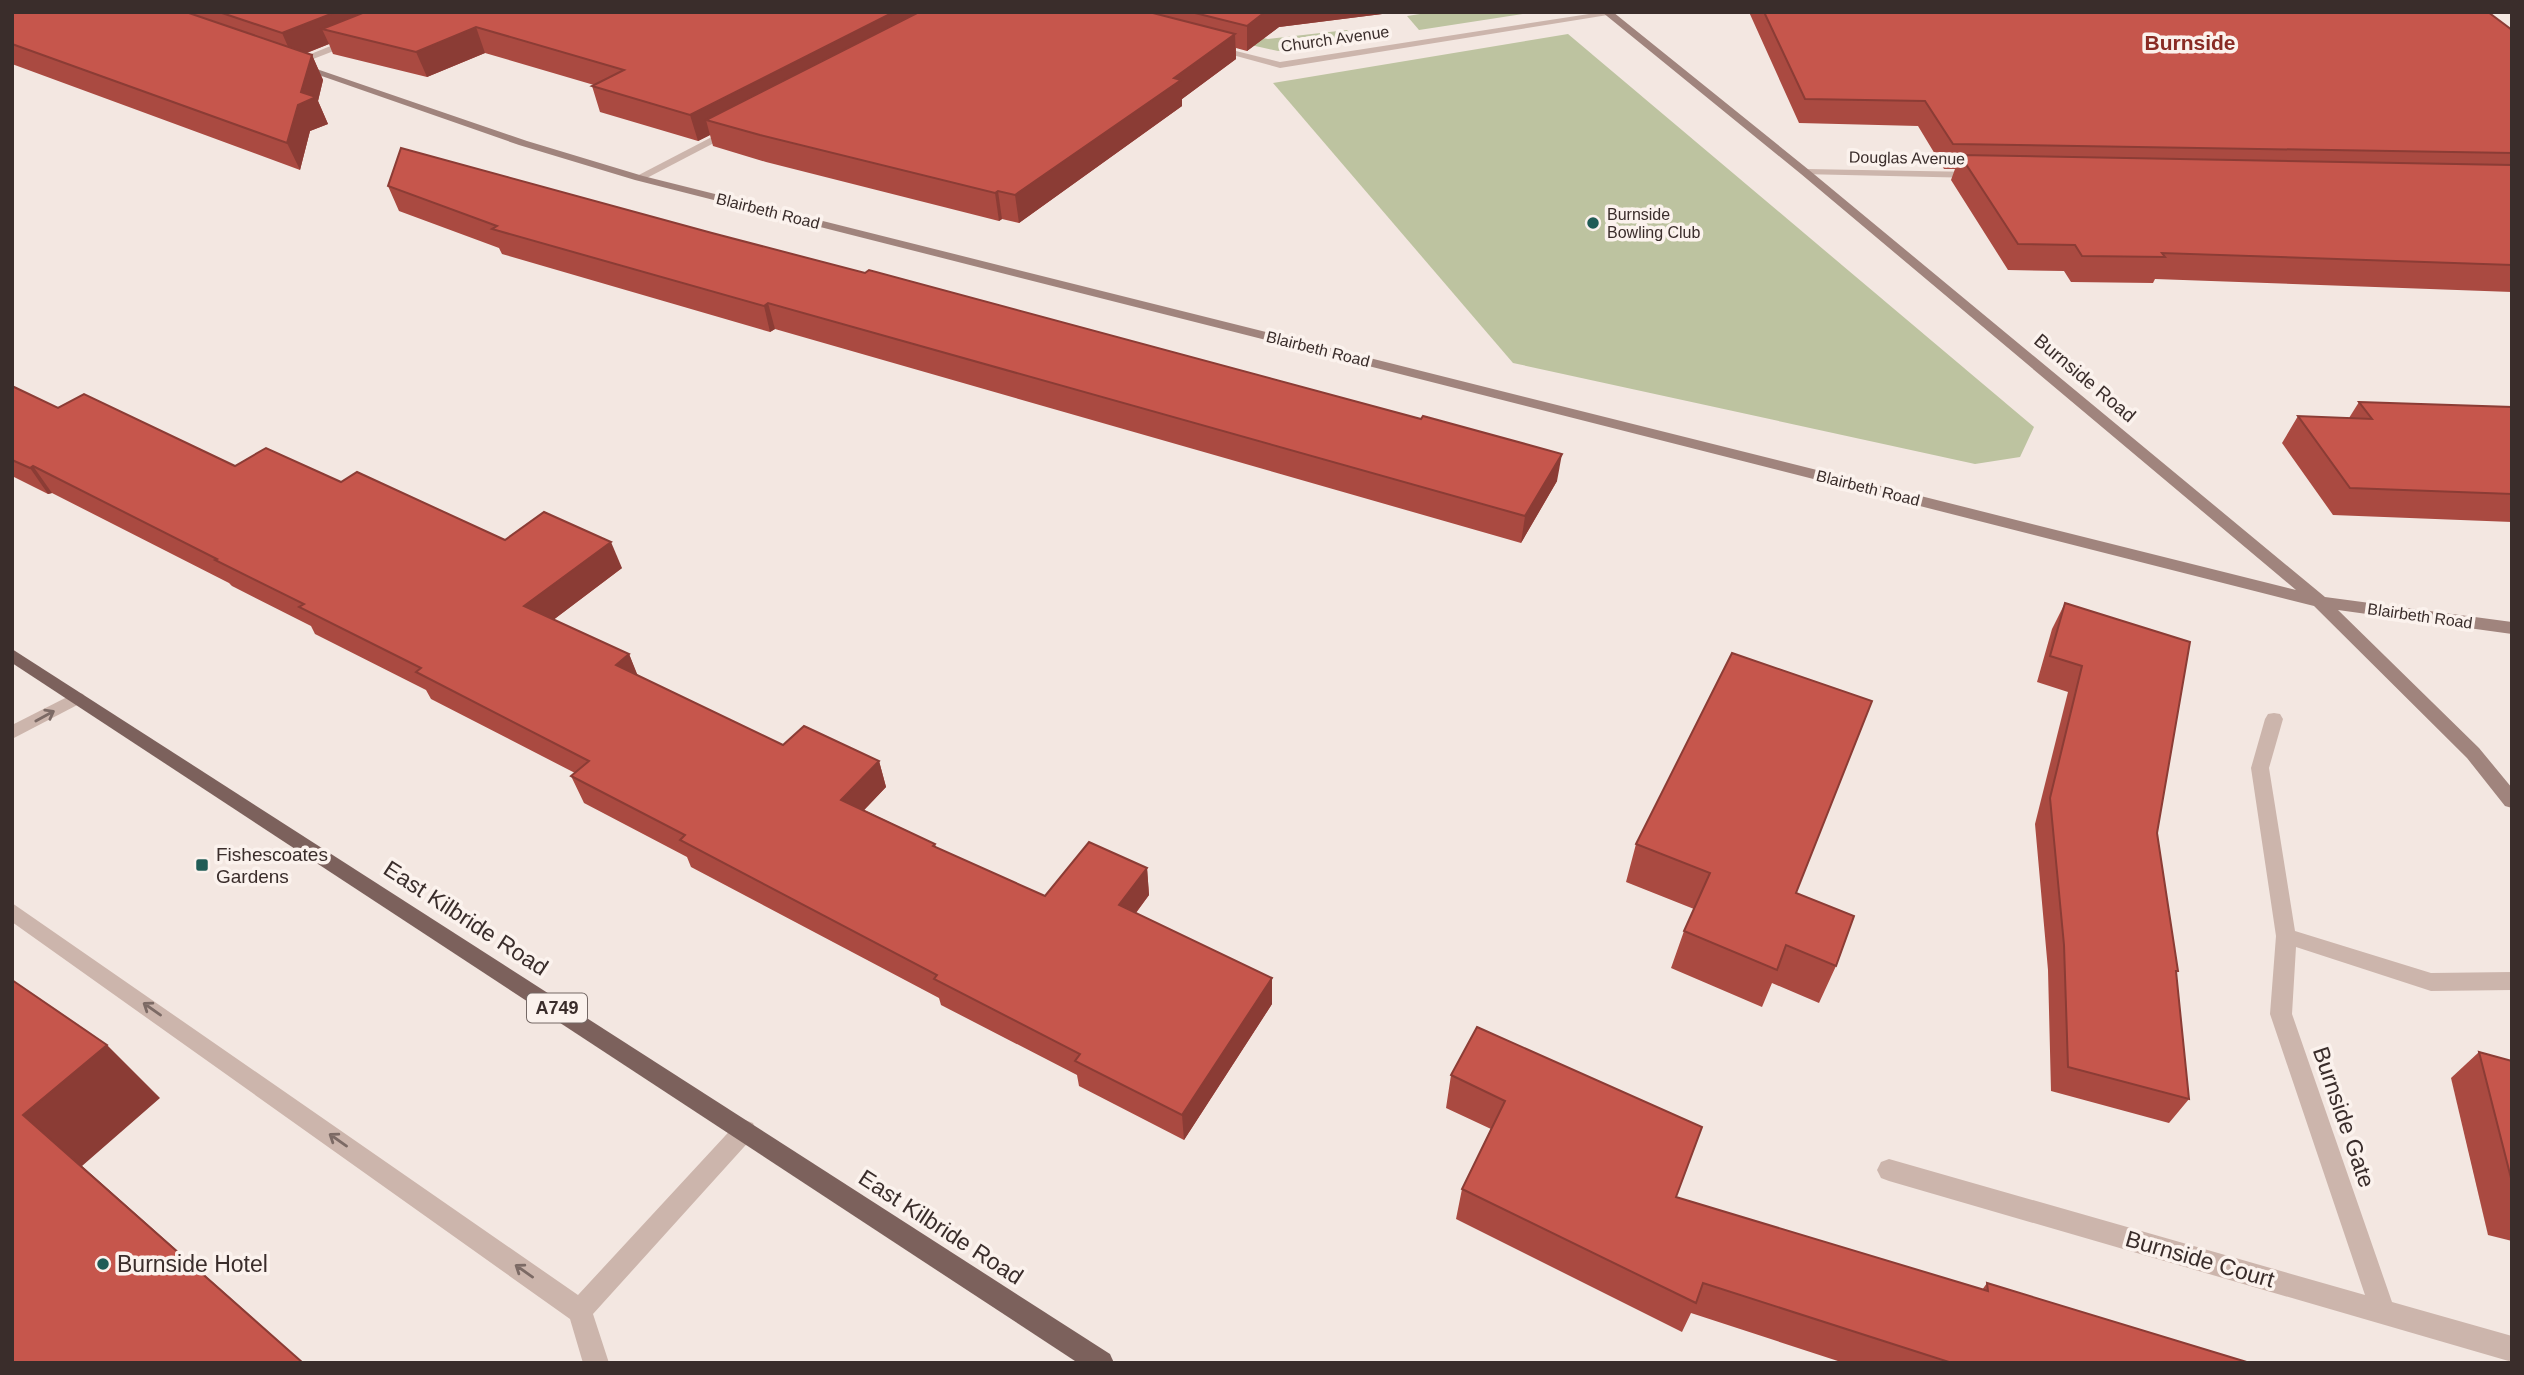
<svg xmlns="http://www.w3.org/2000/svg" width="2524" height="1375" font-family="Arial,sans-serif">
	<rect width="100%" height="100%" fill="#f3e7e1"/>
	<!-- green -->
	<g fill="#bdc3a0">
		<path d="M1433,12h103l-117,18 -12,-14z"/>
		<path d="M1148,22l63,5 57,12 79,-9 9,9 -78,12z"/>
		<path d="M1568,34l466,393 -14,30 -45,7 -462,-101 -240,-280z"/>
	</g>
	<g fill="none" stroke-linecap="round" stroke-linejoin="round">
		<!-- lane -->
		<g fill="#ccb5ac" fill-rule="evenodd">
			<path d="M77,692l6,2 3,4 -3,4 -71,37v-14z"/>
			<path d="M12,903l566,392 159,-172 8,-3 8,3 3,7 -3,7 -160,177 16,49h-26l-13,-44 -558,-397z"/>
		</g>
		<!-- street -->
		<g fill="#ccb5ac" fill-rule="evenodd">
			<path d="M1602,12l12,2 -334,54 -73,-20 5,-3 68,17z"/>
			<path d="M353,37l5,3 -1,2 -62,24 -9,-2z"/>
			<path d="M733,126l4,1v4l-94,49 -10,-2z"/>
			<path d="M1805,169l172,3 6,3 -6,3 -176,-4v-4z"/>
			<path d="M2274,713l6,1 3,5 -14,49 26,163 136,42 81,-1v18l-81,1 -135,-44 -4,67 100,288 120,34v26l-623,-181 -8,-3 -4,-8 4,-8 8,-3 476,136 -95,-281 6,-78 -25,-168 14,-49 3,-5z"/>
		</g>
		<!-- secondary -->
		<path fill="#a0847d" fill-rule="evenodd" d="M1602,12h11l196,158 516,427 187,25v12l-174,-24 141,138 33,40v20l-7,-2 -38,-48 -153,-152 -1679,-426 -116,-35 -226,-79 9,-2 225,77 116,35 1653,414 -495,-416z"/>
		<!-- primary -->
		<path fill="#7c615c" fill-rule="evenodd" d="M12,649l1098,705 4,9h-36l-1066,-700z"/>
	</g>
	<!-- wall -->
	<g fill="#aa4a41">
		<path d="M12,12h1386l-119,15 -32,24 -11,-3v11l-54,40v7l-163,117 -17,-4 -3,2 -233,-59 -53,-16 -3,-11 -12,6 -98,-29 -8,-26 2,-1 -109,-32 -58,24 -94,-23 -4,-10 -22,9 5,2 11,25 -5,21 10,23 -18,7 -10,39 -288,-106z"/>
		<path d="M1749,12h739l24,18v262l-357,-13 -2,4 -82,-1 -7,-11 -56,-1 -57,-90 4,-11h-11l-26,-43 -119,-3z"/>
		<path d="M388,186l1169,295 -36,62 -746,-214 -5,3 -268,-78 -3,-6 -100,-37z"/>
		<path d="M12,386l46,22 177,58 106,16 164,58 117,28 -69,52 76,34 8,21 146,70 96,16 7,26 -22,23 71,34 1,3 109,49 102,-28 2,27 -13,18 136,91 -88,136 -105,-54 -2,-11 -136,-70 -2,-7 -248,-131 -4,-10 -103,-54 -13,-27 4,-3 -144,-74 -5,-9 -111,-56 -4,-8 -79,-40 -3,-3 -177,-90 -4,1 -36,-18z"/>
		<path d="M2359,402l153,5v115l-179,-7 -51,-72 16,-27 51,2z"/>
		<path d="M2065,603l92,230 21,138 -2,3 13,125 -20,24 -118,-32 -3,-121 -13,-146 33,-132 -31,-10 15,-53z"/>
		<path d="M1636,844l160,49 40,73 -17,37 -47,-20 -10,24 -91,-39 13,-37 10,-22 -68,-27z"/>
		<path d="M1477,1027l199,170 306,93 5,-7 263,80h-406l-153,-50 -9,19 -226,-113 6,-30 29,-60 -45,-21 5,-33z"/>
		<path d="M2479,1052l33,9v180l-24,-6 -37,-157z"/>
	</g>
	<!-- shaded-wall -->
	<g fill="#8b3c35">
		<path d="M336,12h73l-87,17 7,15 -36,14 -11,-25z"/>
		<path d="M894,12h52l-240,108 4,15 -12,6 -8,-26z"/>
		<path d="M1265,12h133l-119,15 -32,24v-25z"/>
		<path d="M476,27l9,26 -58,24 -11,-25z"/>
		<path d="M1235,34l1,25 -54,40v7l-163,117 -4,-28z"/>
		<path d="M312,55l11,25 -5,21 10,23 -18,7 -10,39 -13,-27z"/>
		<path d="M998,191l4,28 -3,2 -4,-28z"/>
		<path d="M768,303l7,26 -5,3 -6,-26z"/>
		<path d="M1562,454l-5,27 -36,62 4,-27z"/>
		<path d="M33,466l19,27 -4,1 -18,-26z"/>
		<path d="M611,542l11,26 -86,65 -12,-27z"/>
		<path d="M629,654l11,27 -24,-16z"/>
		<path d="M879,761l7,26 -37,39 -8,-26z"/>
		<path d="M1147,868l2,27 -27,36 -3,-26z"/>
		<path d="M1272,978v26l-88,136 -2,-25z"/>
		<path d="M107,1045l53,53 -78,68 222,197 -281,-248z"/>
	</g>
	<!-- building -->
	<g fill="#c6564c" stroke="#8b3c35" stroke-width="2">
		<path d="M12,12h174l126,43 -11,37 15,5 -18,8 -11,38 -275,-99z"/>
		<path d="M219,12h117l-54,21z"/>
		<path d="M365,12h529l-204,103 -98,-29 32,-16 -148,-43 -60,25 -94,-23z"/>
		<path d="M919,12h230l86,22 -61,44 7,2 -166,115 -17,-4 -3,2 -235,-58 -54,-15z"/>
		<path d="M1191,12h74l-18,14z"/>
		<path d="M1764,12h724l24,18v123l-559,-9 -28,-43 -120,-2z"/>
		<path d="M401,148l311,85 153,40 4,-3 552,149 2,-3 139,38 -37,62 -757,-213 -4,3 -272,-77 5,-3 -109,-40z"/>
		<path d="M1960,155l552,10v100l-350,-12 3,4 -83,-1 -7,-11 -57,-1z"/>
		<path d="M12,386l46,22 26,-14 151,72 31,-18 75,34 16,-10 148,68 39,-28 67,30 -87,64 105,48 -13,11 167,80 21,-19 75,35 -38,39 94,44 -2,2 112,50 44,-54 58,26 -28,37 153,73 -90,137 -107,-54 5,-7 -146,-75 3,-4 -257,-135 5,-5 -114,-59 18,-15 -173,-89 5,-4 -122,-61 5,-3 -89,-44 2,-1 -184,-93 -3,2 -18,-8z"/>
		<path d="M2359,402l153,5v87l-162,-6 -52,-72 74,3z"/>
		<path d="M2065,603l125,39 -33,191 21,138h-2l13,128 -121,-32 -4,-122 -14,-147 32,-132 -32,-10z"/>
		<path d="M1732,653l140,48 -76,192 58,23 -18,50 -50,-21 -9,25 -93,-39 26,-58 -74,-29z"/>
		<path d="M12,980l95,65 -84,70 280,248h-291z"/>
		<path d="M1477,1027l225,100 -26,70 312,94 -1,-8 263,80h-298l-249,-80 -7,20 -234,-114 43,-88 -54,-26z"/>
		<path d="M2479,1052l33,9v121z"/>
	</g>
	<!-- one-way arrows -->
	<defs><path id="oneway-shaft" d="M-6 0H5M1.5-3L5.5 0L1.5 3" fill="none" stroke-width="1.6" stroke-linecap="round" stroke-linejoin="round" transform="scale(1.75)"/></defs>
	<g stroke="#7c6a65">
		<use href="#oneway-shaft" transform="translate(45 716) rotate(-29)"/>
		<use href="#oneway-shaft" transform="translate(152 1009) rotate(-145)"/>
		<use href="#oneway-shaft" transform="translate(338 1140) rotate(-145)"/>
		<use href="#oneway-shaft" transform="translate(524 1271) rotate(-145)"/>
	</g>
	<!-- markers -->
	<g fill="#205c56" stroke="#fbf2ed" stroke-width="2.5">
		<circle cx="1593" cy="223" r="7"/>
		<rect x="195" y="858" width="14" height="14" rx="3.5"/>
		<circle cx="103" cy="1264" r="7"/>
	</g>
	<g text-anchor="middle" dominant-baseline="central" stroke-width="7" stroke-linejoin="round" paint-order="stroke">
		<!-- far-street labels -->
		<g font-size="16" fill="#3a2d2b" stroke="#fbf2ed">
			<text transform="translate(1335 39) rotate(-8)">Church Avenue</text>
			<text transform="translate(1907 158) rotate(1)">Douglas Avenue</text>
			<text transform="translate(768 211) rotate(14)">Blairbeth Road</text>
			<text transform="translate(1318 349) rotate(14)">Blairbeth Road</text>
			<text transform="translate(1868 488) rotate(14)">Blairbeth Road</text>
			<text transform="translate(2420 616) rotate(8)">Blairbeth Road</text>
		</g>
		<!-- far-poi labels -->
		<g font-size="16" fill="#3a2d2b" stroke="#fbf2ed" text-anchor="start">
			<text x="1607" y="214">Burnside<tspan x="1607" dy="18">Bowling Club</tspan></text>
		</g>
		<!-- shield labels -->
		<rect fill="#fbf2ed" stroke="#746865" stroke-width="2" x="527" y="993.5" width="60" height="29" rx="5"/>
		<g font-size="18" font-weight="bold" fill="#3a2d2b">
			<text x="557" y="1008">A749</text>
		</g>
		<!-- street labels -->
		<g font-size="19" fill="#3a2d2b" stroke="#fbf2ed">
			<text transform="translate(2085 378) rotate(40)">Burnside Road</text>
		</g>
		<!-- poi labels -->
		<g font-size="19" fill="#3a2d2b" stroke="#fbf2ed" text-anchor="start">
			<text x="216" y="854">Fishescoates<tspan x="216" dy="22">Gardens</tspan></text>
		</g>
		<!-- far-district labels -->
		<g font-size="21" font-weight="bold" fill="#892b24" stroke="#fbf2ed">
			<text x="2190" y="42">Burnside</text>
		</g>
		<!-- near-street labels -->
		<g font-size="23" fill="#3a2d2b" stroke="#fbf2ed">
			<text transform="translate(466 918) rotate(33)">East Kilbride Road</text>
			<text transform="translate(2344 1117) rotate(71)">Burnside Gate</text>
			<text transform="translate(941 1227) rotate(33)">East Kilbride Road</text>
			<text transform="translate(2200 1259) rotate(16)">Burnside Court</text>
		</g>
		<!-- near-poi labels -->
		<g font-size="23" fill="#3a2d2b" stroke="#fbf2ed" text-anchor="start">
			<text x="117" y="1264">Burnside Hotel</text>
		</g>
	</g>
	<!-- border -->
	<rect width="2524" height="1375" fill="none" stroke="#3a2d2b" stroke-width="28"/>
</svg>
